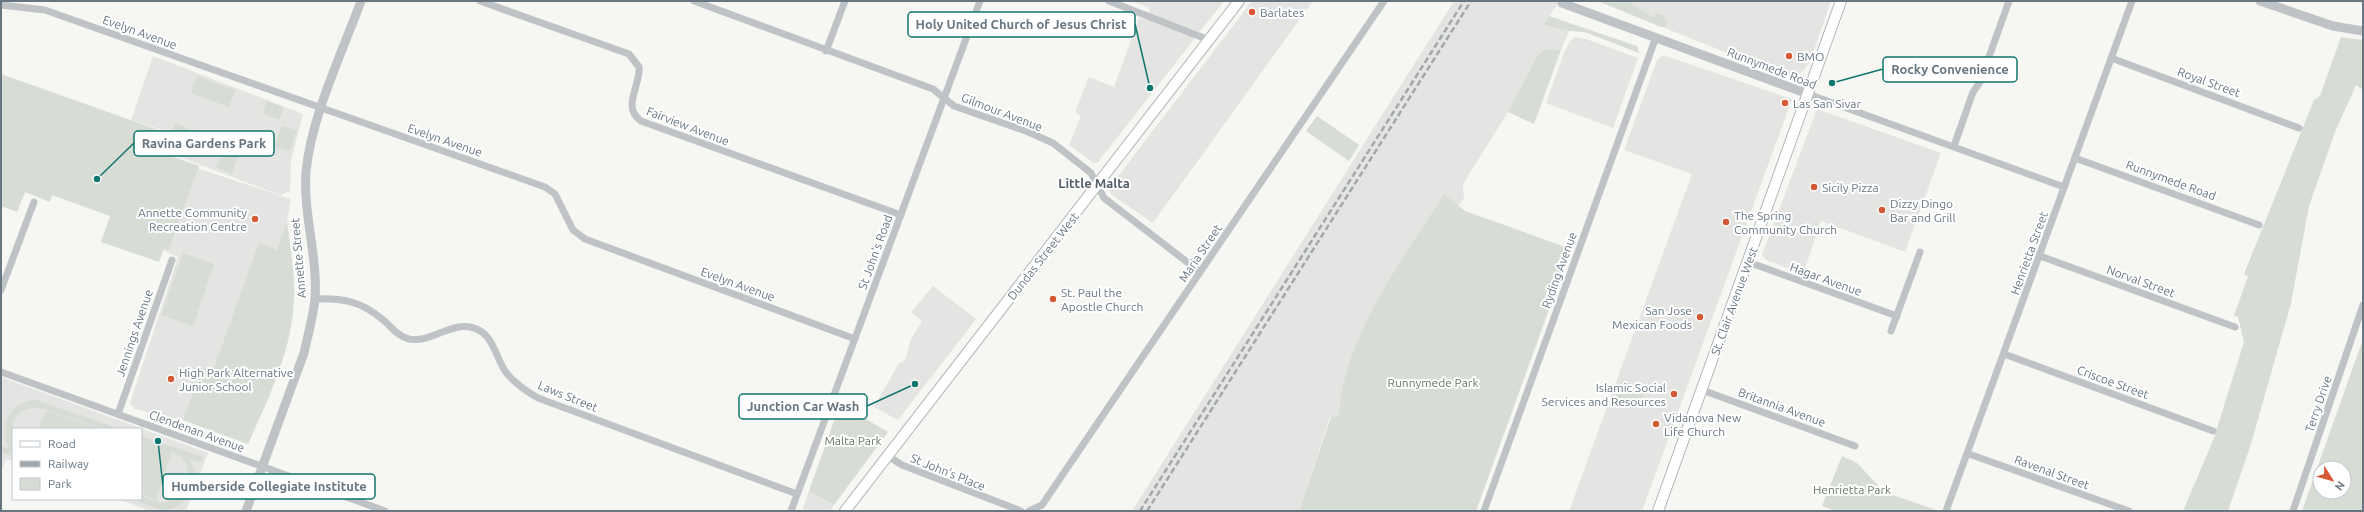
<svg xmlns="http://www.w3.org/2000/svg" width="2364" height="512" font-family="Ubuntu,sans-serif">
	<rect width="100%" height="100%" fill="#f6f6f3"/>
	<!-- built -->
	<g fill="#e4e5e3">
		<path d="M1132,1h92l-126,161 -4,1 -25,-18 12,-29 -6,-4 14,-35 25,10 25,-69 7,2 4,-12z"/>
		<path d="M1252,1h61l-160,222 -41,-28 -3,-7z"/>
		<path d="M1454,1h105l-15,24 25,6 -8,19h-17l-6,6 -30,56 -45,72 1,14 -6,8 -5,-4 -109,180 -6,35h-8l-31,94h-167z"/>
		<path d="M1598,1h233l-21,61 -8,10 -15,5z"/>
		<path d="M1575,37l11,2 52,19 -25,70 -67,-25 18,-50 6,-12z"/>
		<path d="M1663,55l129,44 -150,412h-73l123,-337 -68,-24 33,-90z"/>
		<path d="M153,56l150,58 -12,46 -1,31 -10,4 -119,-45 7,-18 -37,-12z"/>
		<path d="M1817,109l124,44 -36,99 -84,-31 -18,53 -37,-14 -4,-5z"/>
		<path d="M197,168l94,31 -4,23 7,75 -5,41 -19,57 -22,49 -65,-24 -48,-11 -5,-6 48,-146 -13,-6z"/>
		<path d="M933,286l43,33 -78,101 -24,-13 25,-44 6,-2 5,-20 12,-20 -11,-9z"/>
		<path d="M1,377l207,76 -22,58h-36l-32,-12h23v-70h-128v32l-7,-2 -5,13z"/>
		<path d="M809,491l25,14 -4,6h-28z"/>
	</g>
	<!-- green -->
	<g fill="#d7dcd4" fill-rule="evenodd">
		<path d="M1598,1h29l26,16 4,-3h4l7,8 -3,5h-4z"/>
		<path d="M1549,16l88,30 2,7 -54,-21 -16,-1 -25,-6z"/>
		<path d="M2341,37l22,3v50l-7,-5 -21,47 -26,74 -18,97 -40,141 -23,67h-45l31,-73 30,-96 -6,-25 -4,-1 14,-40 -4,-2 70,-174 6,-4z"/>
		<path d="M1544,50h17l-27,74 -26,-12 30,-57z"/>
		<path d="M1,74l166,59 -7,19 39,14 -31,85 -4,-2 -5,13 -58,-20 9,-26 -58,-21 -2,7 -25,-10 -8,20 -16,-6z"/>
		<path d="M197,76l38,14 -6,17 -38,-14z"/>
		<path d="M267,101l17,6 -5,13 -17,-7z"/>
		<path d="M1317,116l42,29 -10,16 -43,-30z"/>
		<path d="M175,123l25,10 -9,23 -25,-9z"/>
		<path d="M282,126l15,4 -7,21 -16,-4z"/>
		<path d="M224,145l16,5 -8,24 -16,-6z"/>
		<path d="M1444,194l21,17 106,38 -95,262h-177l32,-94h7c2,-12 3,-24 6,-36 18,-69 63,-128 100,-187z"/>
		<path d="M287,222c3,24 8,51 7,75 -1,52 -26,101 -46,147l-65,-24 19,-52 11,3 46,-129 18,8z"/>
		<path d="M183,253l31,11 -21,62 -32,-11z"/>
		<path d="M2363,339l-1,172h-60zM2320,468h24v24h-24z"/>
		<path d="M1622,380l24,10 -7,17 -24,-9z"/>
		<path d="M36,400l85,29h-18l-64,-21c-34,0 -26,25 -26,48l-12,-4v-6l7,2c-8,-25 2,-46 28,-48z"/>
		<path d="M840,404l48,28 -54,73 -25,-14z"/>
		<path d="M46,411l54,18h-62z"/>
		<path d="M141,436l62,21 -2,6 -11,-4c2,6 5,11 5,18 0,16 -15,34 -32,33 -9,-1 -21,-8 -30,-11h8v-4c6,2 12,6 18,7 28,3 41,-41 13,-50l-16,48 -15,-6v-51l6,1 -6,-2z"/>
		<path d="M1842,456l15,7 27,29 55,19h-104l-13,-5z"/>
	</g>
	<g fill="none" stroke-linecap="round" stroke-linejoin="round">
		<defs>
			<g id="secondary">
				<path d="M845,511l394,-510"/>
				<path d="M1658,511l183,-510"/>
			</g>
		</defs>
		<!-- secondary casing -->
		<use href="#secondary" stroke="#b2b7ba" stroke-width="12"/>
		<!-- minor -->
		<g stroke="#bfc3c6" stroke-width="7">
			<path d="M480,1l149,53 10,13c2,18 -18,40 2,54l260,94"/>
			<path d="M694,1l239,88 21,17 72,25 27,12 38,30 13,25 96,74"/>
			<path d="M1109,1l100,39"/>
			<path d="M1,5l44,5 500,177 10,7 18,36 12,9 270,100"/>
			<path d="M826,51l19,-50"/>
			<path d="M2111,58l188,70"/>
			<path d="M1808,94l256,93"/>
			<path d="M1954,146l19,-54 7,-10 29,-81"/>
			<path d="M2075,158l184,67"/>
			<path d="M2040,256l195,71"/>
			<path d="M1748,262l149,54"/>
			<path d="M1,290l33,-88"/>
			<path d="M315,299c27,-1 46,2 67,20 9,7 16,18 27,20 25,5 47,-24 73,-7 12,9 15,27 23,39 8,11 21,20 33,27l259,96"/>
			<path d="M1891,331l29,-79"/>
			<path d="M2004,354l209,77"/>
			<path d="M1,372l384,139"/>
			<path d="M1702,390l153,56"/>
			<path d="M118,414l54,-154"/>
			<path d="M1969,454l160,57"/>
			<path d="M888,456l14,9 119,46"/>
			<path d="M791,511l189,-510"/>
			<path d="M1029,511l13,-6 342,-504"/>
			<path d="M1484,511l172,-474"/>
			<path d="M1946,511l186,-510"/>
			<path d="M2293,511l70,-206"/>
		</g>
		<!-- tertiary -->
		<g stroke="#bfc3c6" stroke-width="9">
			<path d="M2260,1l73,25 30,5"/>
			<path d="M1562,3l246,91"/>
			<path d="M246,511l58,-158c4,-18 9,-36 11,-54 3,-43 -12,-84 -9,-127 5,-55 36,-119 55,-171"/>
		</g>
		<!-- secondary -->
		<use href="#secondary" stroke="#fff" stroke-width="10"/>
		<!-- rail -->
		<g stroke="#a1a7ab" stroke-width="2.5" stroke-dasharray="6 3" stroke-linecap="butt">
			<path d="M1140,511l324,-510"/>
			<path d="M1147,511l324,-510"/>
		</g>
	</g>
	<!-- markers -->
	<g fill="#d55934" stroke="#fff" stroke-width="1.5">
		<circle cx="1252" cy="12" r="4"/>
		<circle cx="1789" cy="56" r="4"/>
		<circle cx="1785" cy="103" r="4"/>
		<circle cx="1814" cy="187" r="4"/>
		<circle cx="1882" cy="210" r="4"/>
		<circle cx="255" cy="219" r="4"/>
		<circle cx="1726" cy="222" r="4"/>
		<circle cx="1053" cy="299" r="4"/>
		<circle cx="1700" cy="317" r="4"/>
		<circle cx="171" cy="379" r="4"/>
		<circle cx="1674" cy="394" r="4"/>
		<circle cx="1656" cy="424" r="4"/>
	</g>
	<g text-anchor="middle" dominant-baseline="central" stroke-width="4" stroke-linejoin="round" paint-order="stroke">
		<!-- poi labels -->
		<g font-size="12" fill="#677681" stroke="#fff" text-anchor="start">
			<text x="1260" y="12">Barlates</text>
			<text x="1797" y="56">BMO</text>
			<text x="1793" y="103">Las San Sivar</text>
			<text x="1822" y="187">Sicily Pizza</text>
			<text x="1890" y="203">Dizzy Dingo<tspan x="1890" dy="14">Bar and Grill</tspan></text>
			<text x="247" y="212" text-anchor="end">Annette Community<tspan x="247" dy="14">Recreation Centre</tspan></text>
			<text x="1734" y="215">The Spring<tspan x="1734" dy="14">Community Church</tspan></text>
			<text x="1061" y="292">St. Paul the<tspan x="1061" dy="14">Apostle Church</tspan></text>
			<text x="1692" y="310" text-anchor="end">San Jose<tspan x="1692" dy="14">Mexican Foods</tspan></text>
			<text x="179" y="372">High Park Alternative<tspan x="179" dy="14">Junior School</tspan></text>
			<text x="1666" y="387" text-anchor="end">Islamic Social<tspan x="1666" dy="14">Services and Resources</tspan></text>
			<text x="1664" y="417">Vidanova New<tspan x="1664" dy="14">Life Church</tspan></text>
		</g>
		<!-- street labels -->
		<g font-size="12" fill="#677681" stroke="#fff">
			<text transform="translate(140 32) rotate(20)">Evelyn Avenue</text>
			<text transform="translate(1772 68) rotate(21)">Runnymede Road</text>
			<text transform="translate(2209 82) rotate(20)">Royal Street</text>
			<text transform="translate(1002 112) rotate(21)">Gilmour Avenue</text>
			<text transform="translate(688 126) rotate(21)">Fairview Avenue</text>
			<text transform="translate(445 140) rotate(19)">Evelyn Avenue</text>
			<text transform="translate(2171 180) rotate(20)">Runnymede Road</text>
			<text transform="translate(875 252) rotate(-70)">St John's Road</text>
			<text transform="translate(1200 253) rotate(-56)">Maria Street</text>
			<text transform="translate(2029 253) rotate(-70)">Henrietta Street</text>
			<text transform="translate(1043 256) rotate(-52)">Dundas Street West</text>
			<text transform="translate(298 258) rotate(-95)">Annette Street</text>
			<text transform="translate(1559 270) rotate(-70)">Ryding Avenue</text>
			<text transform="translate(1826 279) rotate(20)">Hagar Avenue</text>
			<text transform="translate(2141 281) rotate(20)">Norval Street</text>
			<text transform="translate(738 284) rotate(20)">Evelyn Avenue</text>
			<text transform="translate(1734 301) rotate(-70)">St. Clair Avenue West</text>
			<text transform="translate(134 333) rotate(-71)">Jennings Avenue</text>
			<text transform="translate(2113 382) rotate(20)">Criscoe Street</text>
			<text transform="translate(568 396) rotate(22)">Laws Street</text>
			<text transform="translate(2318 404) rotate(-71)">Terry Drive</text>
			<text transform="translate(1782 407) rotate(20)">Britannia Avenue</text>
			<text transform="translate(197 431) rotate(20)">Clendenan Avenue</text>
			<text transform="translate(948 472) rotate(22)">St John's Place</text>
			<text transform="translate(2052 472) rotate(20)">Ravenal Street</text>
		</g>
		<!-- park labels -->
		<g font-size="12" fill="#6a7966" stroke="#fff">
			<text x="1433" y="382">Runnymede Park</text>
			<text x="853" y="440">Malta Park</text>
			<text x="1852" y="489">Henrietta Park</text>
		</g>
		<!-- neighbourhood labels -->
		<g font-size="13" font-weight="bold" fill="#555f67" stroke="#fff">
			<text x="1094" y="183">Little Malta</text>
		</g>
	</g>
	<!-- callouts -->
	<path fill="none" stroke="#0f766e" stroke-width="1.5" d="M1150 88L1135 24M1832 83L1883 69M97 179L134 143M915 384L867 406M158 441L163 486"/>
	<g fill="#0f766e" stroke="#fff" stroke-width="1.5">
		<circle cx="1150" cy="88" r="4"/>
		<circle cx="1832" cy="83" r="4"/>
		<circle cx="97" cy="179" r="4"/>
		<circle cx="915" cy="384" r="4"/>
		<circle cx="158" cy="441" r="4"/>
	</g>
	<g fill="#fff" stroke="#0f766e" stroke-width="1.5">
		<rect x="908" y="12" width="227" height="25" rx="4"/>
		<rect x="1883" y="57" width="134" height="25" rx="4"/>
		<rect x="134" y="131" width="140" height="25" rx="4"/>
		<rect x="739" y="394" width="128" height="25" rx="4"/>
		<rect x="163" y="474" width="212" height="25" rx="4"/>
	</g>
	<g font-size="13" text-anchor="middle" font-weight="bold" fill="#677681">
		<text x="1021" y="29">Holy United Church of Jesus Christ</text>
		<text x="1950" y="74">Rocky Convenience</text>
		<text x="204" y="148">Ravina Gardens Park</text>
		<text x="803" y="411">Junction Car Wash</text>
		<text x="269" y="491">Humberside Collegiate Institute</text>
	</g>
	<!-- border -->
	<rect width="2364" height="512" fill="none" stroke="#677681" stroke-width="4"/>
	<!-- legend -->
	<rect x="12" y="428" width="130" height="72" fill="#ffffff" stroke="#c2c8cd"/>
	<rect x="20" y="441" width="20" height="6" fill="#ffffff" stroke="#c2c8cd"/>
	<text x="48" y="448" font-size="12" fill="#677681">Road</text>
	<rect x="20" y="461" width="20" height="6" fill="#a1a7ab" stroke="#c2c8cd"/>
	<text x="48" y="468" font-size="12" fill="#677681">Railway</text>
	<rect x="20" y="478" width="20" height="12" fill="#d7dcd4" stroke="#c2c8cd"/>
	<text x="48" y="488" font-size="12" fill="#677681">Park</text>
	<!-- north arrow -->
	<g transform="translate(2332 480) rotate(127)"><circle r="19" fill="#ffffff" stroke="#c2c8cd"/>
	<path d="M0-3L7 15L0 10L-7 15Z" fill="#d55934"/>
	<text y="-6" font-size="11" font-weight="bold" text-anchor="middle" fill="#677681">N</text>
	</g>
</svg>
